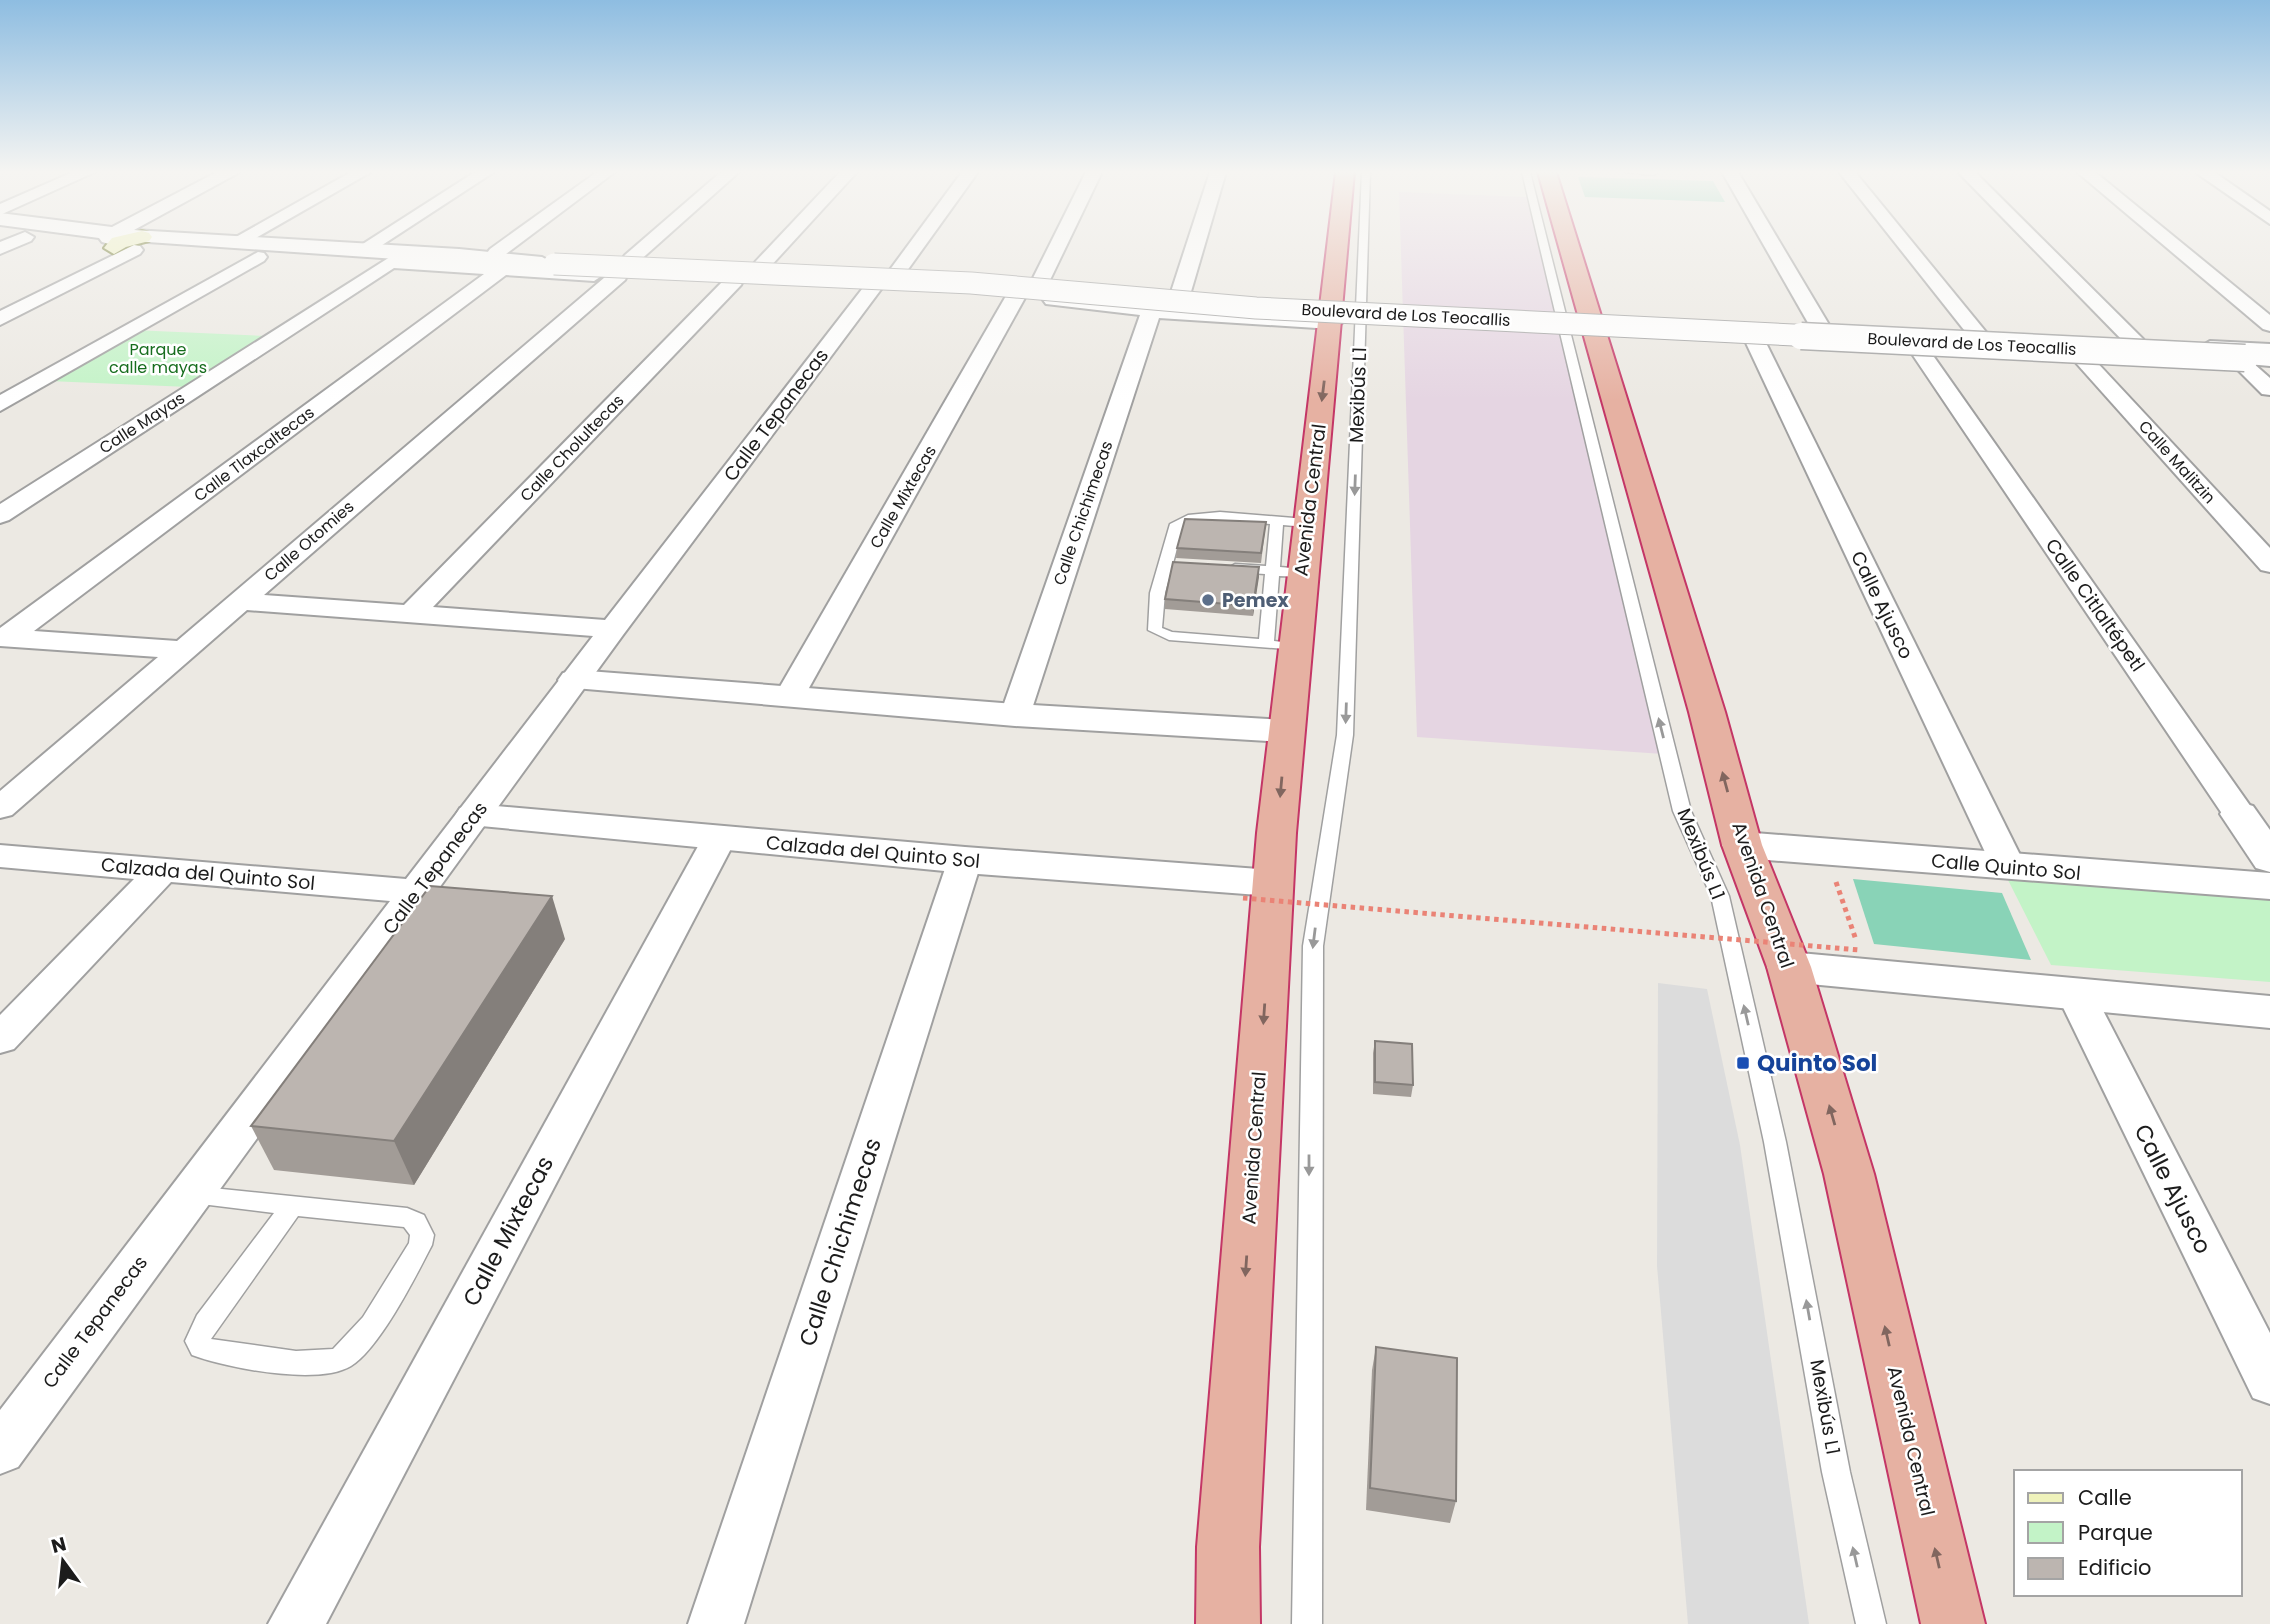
<svg xmlns="http://www.w3.org/2000/svg" width="2270" height="1624" font-family="Poppins,sans-serif">
	<rect width="100%" height="100%" fill="#ece9e3"/>
	<!-- industrial -->
	<path fill="#e5d5e2" d="M1399,192l130,5 134,557 -246,-17z"/>
	<!-- park -->
	<g fill="#c3f3c7">
		<path d="M133,330l133,6 -77,51 -140,-6z"/>
		<path d="M2006,876l264,19v87l-219,-17z"/>
	</g>
	<!-- pitch -->
	<g fill="#89d3b7">
		<path d="M1578,177l135,4 12,21 -140,-5z"/>
		<path d="M1853,879l149,14 29,67 -157,-16z"/>
	</g>
	<!-- parking -->
	<path fill="#dcdcdc" d="M1658,983l49,6 33,156 69,479h-121l-31,-358z"/>
	<g fill="none" stroke-linecap="round" stroke-linejoin="round">
		<defs>
			<g id="service">
				<path d="M1362,172h8l-17,563 -30,211 -1,678h-30l11,-678 34,-211z"/>
				<path d="M1522,172h8l161,639 38,85 57,246 64,330 36,152h-30l-34,-152 -58,-330 -53,-246 -38,-85z"/>
				<path d="M1624,172h33v1l-4,2z"/>
				<path d="M1220,512l86,7 7,4 -7,4 -23,-2 -3,42 22,2 7,4 -7,4 -23,-1 -5,65 25,3 3,3 -3,3 -130,-10 -21,-10 2,-37 20,-69 18,-9zM1220,520l50,4 -4,42 -31,-2 -7,4 7,4 30,2 -6,65 -87,-7 -10,-4 3,-35 18,-67z"/>
				<path d="M193,1186l214,22 17,7 10,20 -2,10c-16,31 -52,103 -81,121 -33,20 -124,2 -159,-11l-7,-14 12,-26 77,-102 -89,-11 -4,-7 4,-7zM298,1216l106,11 6,8 -1,8 -46,74 -30,32 -37,2 -85,-12z"/>
			</g>
			<g id="minor">
				<path d="M73,172h22l-95,43v-11z"/>
				<path d="M351,172h20l-129,74h-12l-3,-4z"/>
				<path d="M475,172h19l-124,81h-12l-3,-4z"/>
				<path d="M597,172h18l-113,85h-12l-3,-4 3,-4z"/>
				<path d="M721,172h18l-102,91h-12l-3,-4 3,-4z"/>
				<path d="M840,172h17l-89,97h-12l-3,-4 3,-4z"/>
				<path d="M962,172h16l-74,103h-12l-3,-4z"/>
				<path d="M1086,172h16l-52,108 -9,6 -7,-2 -2,-4z"/>
				<path d="M1210,172h16l-36,123 -3,4h-14l-3,-4z"/>
				<path d="M1722,172h16l93,156 -3,4h-14l-3,-4z"/>
				<path d="M1839,172h16l131,160 3,4 -3,4h-14z"/>
				<path d="M1958,172h17l168,167 3,4 -3,4h-14z"/>
				<path d="M2077,172h18l175,143v16l-7,-2z"/>
				<path d="M2195,172h19l56,39v13z"/>
				<path d="M25,232l9,5 -3,4 -31,13v-12z"/>
				<path d="M134,245l6,1 3,4 -3,4 -140,71v-14z"/>
				<path d="M258,252l6,1 3,4 -3,4 -264,150v-16z"/>
				<path d="M390,257l204,12 9,6 -9,6 -88,-6 -472,356 143,10 434,-369h14l2,4 -2,4 -361,315 140,10 323,-328h14l2,4 -2,4 -308,322 172,13 261,-336h14l2,4 -259,347 -605,832 -18,7v-64l390,-509 -219,-19 -157,167 -14,4v-38l134,-136 -134,-12v-22l406,34 187,-243 -346,-26 -235,205 -12,3v-27l158,-134 -158,-11v-18l484,-354 -90,-6 -385,252 -9,3v-19z"/>
				<path d="M1016,290l10,6 -222,401 -4,6 -11,3 -11,-3 -4,-6 232,-401z"/>
				<path d="M1053,294l117,13 162,10 10,6 -10,6 -173,-11 -129,397 -4,6 -11,3 -11,-3 -4,-6 140,-400 -94,-11 -3,-4z"/>
				<path d="M1756,337l10,6 260,524 -5,8 -12,3 -12,-3 -5,-8 -246,-524z"/>
				<path d="M2210,341l60,3v12l-67,-5 -3,-4z"/>
				<path d="M1920,345l7,2 324,460 5,7 -5,7 -12,3 -12,-3 -317,-470z"/>
				<path d="M2084,354l7,2 179,192v24l-9,-2 -184,-206 -3,-4 3,-4z"/>
				<path d="M2246,361l7,2 17,15v17l-8,-1 -27,-27z"/>
				<path d="M719,828l12,3 5,8 -410,785h-58l434,-785 5,-8z"/>
				<path d="M965,849l12,3 5,8 -238,764h-56l260,-764 5,-8z"/>
				<path d="M2076,981l14,4 5,10 175,338v71l-17,-6 -196,-403 5,-10z"/>
			</g>
			<g id="tertiary">
				<path d="M217,172h23l-106,58 325,19 83,8 11,6 -11,6 -423,-29 -10,4 -7,-2 -3,-4 -99,-13v-12l112,14z"/>
				<path d="M2245,351l25,1v14l-34,-3 -3,-5 3,-5z"/>
				<path d="M575,670l440,34 270,16 13,3 5,8 -5,8 -13,3 -270,-16 -452,-39 -5,-7 5,-7z"/>
				<path d="M2239,802l14,4 17,24v42l-14,-4 -36,-54 5,-8z"/>
				<path d="M474,804l491,43 308,23 14,4 6,9 -6,9 -14,4 -308,-23 -505,-49 -5,-8 5,-8z"/>
				<path d="M1742,832l528,41v26l-528,-41 -14,-4 -6,-9 6,-9z"/>
				<path d="M1789,952l481,44v32l-481,-46 -15,-4 -7,-11 7,-11z"/>
			</g>
			<path id="secondary" d="M142,231l7,2 3,4 -3,4 -23,6 -12,7 -10,-6 8,-10z"/>
			<g id="trunk">
				<path d="M1336,172h18l-58,661 -37,714 1,77h-64l1,-77 60,-714z"/>
				<path d="M1538,172h18l169,540 37,133 49,122 63,207 111,450h-64l-97,-450 -57,-207 -45,-122 -33,-133z"/>
			</g>
		</defs>
		<!-- service casing -->
		<use href="#service" stroke="#a0a0a0" stroke-width="3"/>
		<!-- minor casing -->
		<use href="#minor" stroke="#a0a0a0" stroke-width="4"/>
		<!-- tertiary casing -->
		<use href="#tertiary" stroke="#a0a0a0" stroke-width="4"/>
		<!-- secondary casing -->
		<use href="#secondary" stroke="#5c6610" stroke-width="4"/>
		<!-- trunk casing -->
		<use href="#trunk" stroke="#c43666" stroke-width="4"/>
		<!-- path -->
		<path stroke="#ea8376" stroke-width="5" stroke-dasharray="4.5 4.5" stroke-linecap="butt" d="M1836,882l20,58"/>
		<!-- service -->
		<use href="#service" fill="#fff" fill-rule="evenodd"/>
		<!-- minor -->
		<use href="#minor" fill="#fff" fill-rule="evenodd"/>
		<!-- tertiary -->
		<use href="#tertiary" fill="#fff" fill-rule="evenodd"/>
		<!-- secondary -->
		<use href="#secondary" fill="#eff2bb" fill-rule="evenodd"/>
		<!-- trunk -->
		<use href="#trunk" fill="#e6b1a2" fill-rule="evenodd"/>
		<defs>
			<path id="tertiary-bridge-far1" d="M554,264l417,19 285,25 579,29"/>
			<path id="tertiary-bridge" d="M1801,336l444,22"/>
		</defs>
		<!-- tertiary-bridge-far1 casing -->
		<use href="#tertiary-bridge-far1" stroke="#a0a0a0" stroke-width="23" stroke-linecap="butt"/>
		<!-- tertiary-bridge casing -->
		<use href="#tertiary-bridge" stroke="#a0a0a0" stroke-width="29" stroke-linecap="butt"/>
		<!-- path-bridge -->
		<path stroke="#ea8376" stroke-width="5" stroke-dasharray="4.5 4.5" stroke-linecap="butt" d="M1243,898l617,52"/>
		<!-- tertiary-bridge-far1 -->
		<use href="#tertiary-bridge-far1" stroke="#fff" stroke-width="21"/>
		<!-- tertiary-bridge -->
		<use href="#tertiary-bridge" stroke="#fff" stroke-width="26"/>
	</g>
	<!-- wall -->
	<g fill="#a29c97">
		<path d="M1266,522l-5,41 -85,-5 1,-10z"/>
		<path d="M1259,567l-6,49 -88,-7v-10z"/>
		<path d="M565,939l-151,246 -140,-15 -23,-44z"/>
		<path d="M1375,1041l38,44 -2,12 -38,-3v-41z"/>
		<path d="M1376,1347l80,154 -6,22 -84,-13 6,-140z"/>
	</g>
	<!-- shaded-wall -->
	<g fill="#847f7b">
		<path d="M1259,567v10l-6,39v-10z"/>
		<path d="M552,896l13,43 -151,246 -20,-44z"/>
	</g>
	<!-- building -->
	<g fill="#bcb5b0" stroke="#847f7b" stroke-width="2">
		<path d="M1185,519l81,3 -5,31 -84,-5z"/>
		<path d="M1173,562l86,5 -6,39 -88,-7z"/>
		<path d="M430,886l122,10 -158,245 -143,-15z"/>
		<path d="M1375,1041l37,3 1,41 -38,-3z"/>
		<path d="M1376,1347l81,11 -1,143 -86,-13z"/>
	</g>
	<!-- one-way arrows -->
	<defs><path id="oneway-solid" d="M-6-.8H1V-3.2L6.5 0L1 3.2V.8H-6Z" transform="scale(1.75)"/></defs>
	<g fill="#81665f">
		<use href="#oneway-solid" transform="translate(1323 391) rotate(97)"/>
		<use href="#oneway-solid" transform="translate(1725 782) rotate(-105)"/>
		<use href="#oneway-solid" transform="translate(1281 787) rotate(95)"/>
		<use href="#oneway-solid" transform="translate(1264 1014) rotate(94)"/>
		<use href="#oneway-solid" transform="translate(1832 1115) rotate(-106)"/>
		<use href="#oneway-solid" transform="translate(1246 1266) rotate(94)"/>
		<use href="#oneway-solid" transform="translate(1887 1336) rotate(-103)"/>
		<use href="#oneway-solid" transform="translate(1937 1558) rotate(-103)"/>
	</g>
	<g fill="#999">
		<use href="#oneway-solid" transform="translate(1355 485) rotate(92)"/>
		<use href="#oneway-solid" transform="translate(1346 713) rotate(92)"/>
		<use href="#oneway-solid" transform="translate(1661 728) rotate(-104)"/>
		<use href="#oneway-solid" transform="translate(1314 938) rotate(97)"/>
		<use href="#oneway-solid" transform="translate(1746 1015) rotate(-103)"/>
		<use href="#oneway-solid" transform="translate(1309 1165) rotate(90)"/>
		<use href="#oneway-solid" transform="translate(1808 1310) rotate(-100)"/>
		<use href="#oneway-solid" transform="translate(1855 1557) rotate(-103)"/>
	</g>
	<!-- sky -->
	<linearGradient id="sky" x2="0" y2="1"><stop stop-color="#8ebde1"/><stop offset="0.43" stop-color="#f6f5f2"/><stop offset="1" stop-color="#f6f5f2" stop-opacity="0"/></linearGradient>
	<rect width="2270" height="400" fill="url(#sky)"/>
	<!-- markers -->
	<circle fill="#5c6f8a" stroke="#fff" stroke-width="2.5" cx="1208" cy="600" r="7"/>
	<rect fill="#1a4fb4" stroke="#fff" stroke-width="2.5" x="1736" y="1056" width="14" height="14" rx="3.5"/>
	<g text-anchor="middle" dominant-baseline="central" stroke-width="5" stroke-linejoin="round" paint-order="stroke">
		<!-- far-street labels -->
		<g font-size="16" fill="#1c1c1c" stroke="#fff">
			<text transform="translate(1406 315) rotate(3)">Boulevard de Los Teocallis</text>
			<text transform="translate(1972 344) rotate(3)">Boulevard de Los Teocallis</text>
			<text transform="translate(142 423) rotate(-33)">Calle Mayas</text>
			<text transform="translate(572 448) rotate(-46)">Calle Cholultecas</text>
			<text transform="translate(254 454) rotate(-37)">Calle Tlaxcaltecas</text>
			<text transform="translate(2177 462) rotate(48)">Calle Malitzin</text>
			<text transform="translate(903 497) rotate(-60)">Calle Mixtecas</text>
			<text transform="translate(1083 513) rotate(-71)">Calle Chichimecas</text>
			<text transform="translate(309 541) rotate(-41)">Calle Otomies</text>
		</g>
		<!-- far-park labels -->
		<g font-size="16" fill="#176d1e" stroke="#fff">
			<text x="158" y="349">Parque<tspan x="158" dy="18">calle mayas</tspan></text>
		</g>
		<!-- street labels -->
		<g font-size="19" fill="#1c1c1c" stroke="#fff">
			<text transform="translate(1358 395) rotate(-88)">Mexibús L1</text>
			<text transform="translate(776 415) rotate(-53)">Calle Tepanecas</text>
			<text transform="translate(1310 500) rotate(-83)">Avenida Central</text>
			<text transform="translate(1882 605) rotate(64)">Calle Ajusco</text>
			<text transform="translate(2095 605) rotate(55)">Calle Citlaltépetl</text>
			<text transform="translate(873 852) rotate(5)">Calzada del Quinto Sol</text>
			<text transform="translate(1701 854) rotate(68)">Mexibús L1</text>
			<text transform="translate(2006 867) rotate(5)">Calle Quinto Sol</text>
			<text transform="translate(435 868) rotate(-53)">Calle Tepanecas</text>
			<text transform="translate(208 874) rotate(5)">Calzada del Quinto Sol</text>
			<text transform="translate(1763 895) rotate(71)">Avenida Central</text>
			<text transform="translate(1254 1148) rotate(-86)">Avenida Central</text>
			<text transform="translate(95 1322) rotate(-53)">Calle Tepanecas</text>
			<text transform="translate(1825 1407) rotate(80)">Mexibús L1</text>
			<text transform="translate(1911 1441) rotate(77)">Avenida Central</text>
		</g>
		<!-- service labels -->
		<g font-size="19" font-weight="bold" fill="#4e5e75" stroke="#fff" text-anchor="start">
			<text x="1222" y="600">Pemex</text>
		</g>
		<!-- near-transit labels -->
		<g font-size="23" font-weight="bold" fill="#164399" stroke="#fff" text-anchor="start">
			<text x="1757" y="1063">Quinto Sol</text>
		</g>
		<!-- near-street labels -->
		<g font-size="23" fill="#1c1c1c" stroke="#fff">
			<text transform="translate(2173 1189) rotate(63)">Calle Ajusco</text>
			<text transform="translate(508 1231) rotate(-62)">Calle Mixtecas</text>
			<text transform="translate(840 1242) rotate(-72)">Calle Chichimecas</text>
		</g>
	</g>
	<!-- legend -->
	<rect x="2014" y="1470" width="228" height="126" fill="#ffffff" stroke="#a4a4a4" stroke-width="2"/>
	<rect x="2028" y="1493" width="35" height="10" fill="#eff2bb" stroke="#a4a4a4" stroke-width="2"/>
	<text x="2078" y="1505" font-size="21" fill="#1c1c1c">Calle</text>
	<rect x="2028" y="1522" width="35" height="21" fill="#c3f3c7" stroke="#a4a4a4" stroke-width="2"/>
	<text x="2078" y="1540" font-size="21" fill="#1c1c1c">Parque</text>
	<rect x="2028" y="1558" width="35" height="21" fill="#bcb5b0" stroke="#a4a4a4" stroke-width="2"/>
	<text x="2078" y="1575" font-size="21" fill="#1c1c1c">Edificio</text>
	<!-- north arrow -->
	<g transform="translate(63 1561) rotate(345)" stroke="#ffffff" stroke-width="5" paint-order="stroke">
	<path d="M0-5L12 26L0 18L-12 26Z" fill="#1c1c1c"/>
	<text y="-10" font-size="19" font-weight="bold" text-anchor="middle" fill="#1c1c1c">N</text>
	</g>
</svg>
